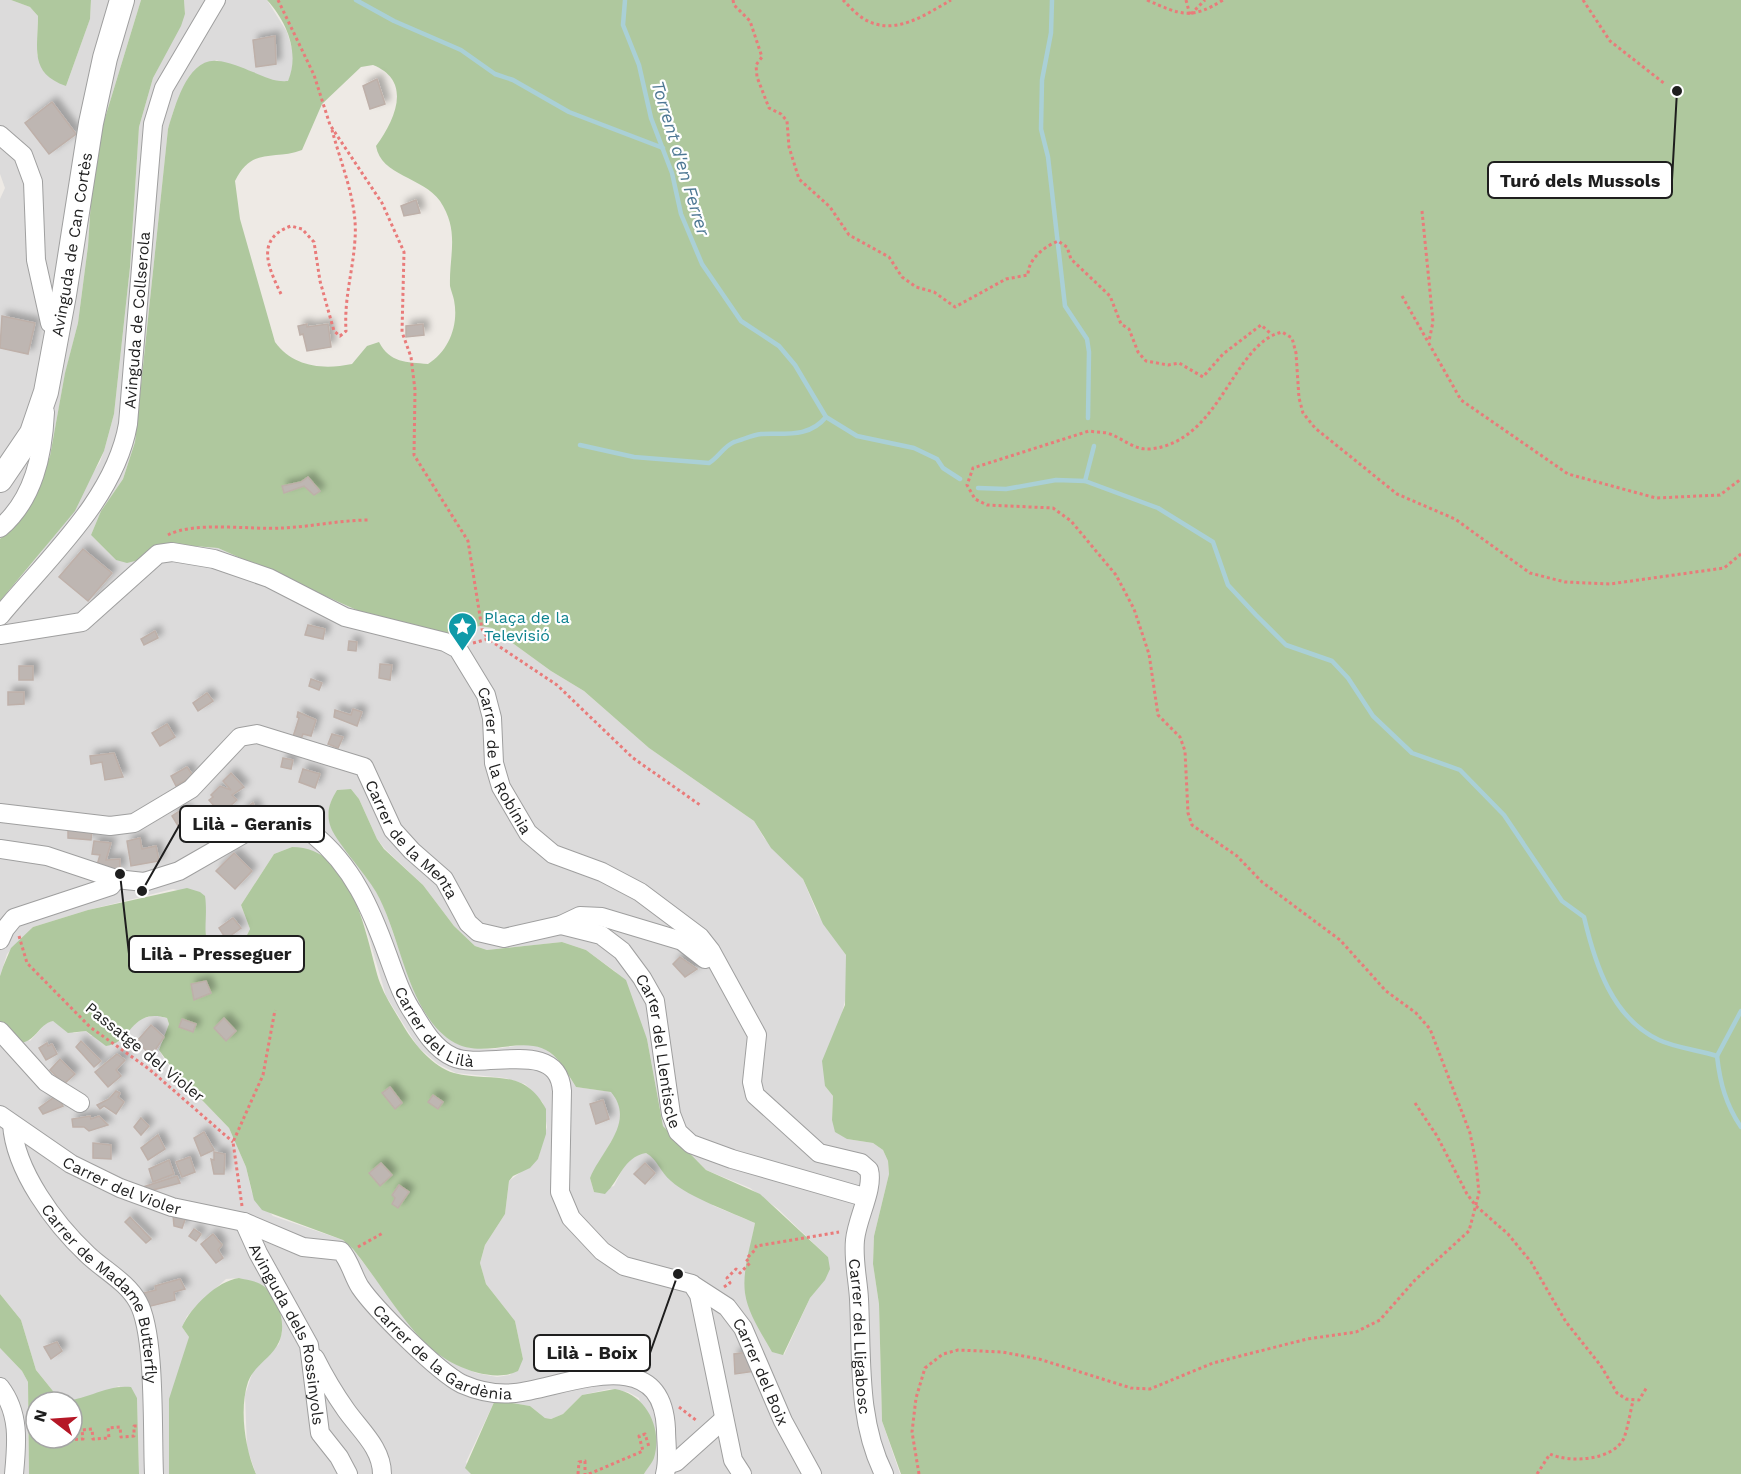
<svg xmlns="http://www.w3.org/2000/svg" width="1741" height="1474" font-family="'Work Sans',sans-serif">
	<defs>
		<filter id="shadow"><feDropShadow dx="5" dy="-5" stdDeviation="3" flood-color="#0004"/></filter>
	</defs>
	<rect width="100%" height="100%" fill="#eeeae5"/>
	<!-- residential -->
	<g fill="#dcdbdb" fill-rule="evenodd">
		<path d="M0,0h11l19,7 8,9 -1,39 29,31 24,-67 1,-19h50l-47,154 -6,92 -10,77 -13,51 -15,82 -13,36 -21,31 -16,16v-340l5,-11 -5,-14z"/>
		<path d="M184,0h83l20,32 8,26 -2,12 -5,11 -12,1 -60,-22 -23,13 -18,33 -7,23 -33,313 -12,37 -22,32 -10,24 25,25 53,-16 49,4 143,64 83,22 36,-8 12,2 59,43 33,20 65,57 105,73 10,17 39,41 14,34 29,42 1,37 -22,94 8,10 -1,24 15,19 26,4 10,7 5,11 1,13 -15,62 -1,28 6,40 3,117 18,53h-256l10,-17 -15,-59 -11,-6 -19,-3 -27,6 -19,19 -12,5 -6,-1 -15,-12 -35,-6 -29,62 5,12h-215l-9,-26 -2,-53 8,-24 26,-27 3,-12 -1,-14 -18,-33 -24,-7 -13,1 -10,9 -29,28 -5,11 7,10 -19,76 -1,61h-30l-2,-76 -18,-12 -36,14 -22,1 -25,-31 -15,-50 -21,-26v-270l30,17 17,-19 6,-1 21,12 12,-2 5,5h31l19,-17 14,-4 12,3 2,6 -10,26 7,12 63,66 17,39 6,26 21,23 70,24 10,9 71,94 30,20 22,10 21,4 13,-2 13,-16 -8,-38 -29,-37 -6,-21 5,-18 20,-31 4,-33 29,-22 9,-32 -4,-24 -18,-19 -20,-6 -49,-5 -18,-9 -20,-17 -32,-51 -23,-79 -28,-49 -17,-14 -26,-7 -18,7 -33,51 9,24 -7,14 -17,5 -12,-1 -7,-5 -4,-12 1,-34 -31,-7 -85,21 -55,17 -26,27 -7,22v-375l42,-50 58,-89 4,-11 10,-37 16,-147 9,-140 14,-49 32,-64zM351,789l8,10 18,40 8,10 38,36 31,41 21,20 12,4 75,-8 24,8 30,22 31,67 16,87 43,44 44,18 28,21 50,48 -3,22 -15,19 -26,57 -39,-75 10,-57 -41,-17 -52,-36 -6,-11 -10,-6 -13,2 -8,9 -11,22 -20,6 -4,-14 29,-50 3,-13 -2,-13 -8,-10 -36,-5 -19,-29 -15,-11 -12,-3 -36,5 -24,-1 -13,-4 -28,-26 -19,-37 -27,-77 -20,-35 -32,-42 -3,-13 3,-12 6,-12z"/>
		<path d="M0,1348l22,23 6,11 1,92h-29z"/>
	</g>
	<!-- forest -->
	<g fill="#afc89e" fill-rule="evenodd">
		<path d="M11,0h80l-1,19 -24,67c-37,-13 -28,-37 -28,-70l-8,-9z"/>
		<path d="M141,0h43l1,14 -4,12 -28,52 -14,49 -9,140 -16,147 -10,37 -29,60 -75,90v-62l16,-16 21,-31 13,-36 15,-83 13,-50 10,-77 6,-92z"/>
		<path d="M267,0h1474v1474h-840l-19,-53 -3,-117 -6,-40 1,-28 15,-62 -1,-13 -5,-11 -10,-7 -26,-4 -12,-7 -3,-12 1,-24 -8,-10 -3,-25 23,-56 1,-50 -23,-31 -20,-45 -32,-31 -17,-27 -105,-73 -65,-57 -33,-20 -59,-43 -12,-2 -36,8 -83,-22 -143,-64 -49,-4 -30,16 -12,3 -11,-3 -25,-25 10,-24 22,-32 12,-37 33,-313c7,-22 19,-71 49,-68 10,0 26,7 36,11 13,5 21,10 35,9 12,-28 -1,-59 -21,-81zM373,65c40,16 22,55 3,81 5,30 47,31 64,55 20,30 9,54 10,85 1,5 3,9 4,14 5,25 -5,51 -26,64 -22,-2 -38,-1 -49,-22l-12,4 -15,18c-29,6 -59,3 -77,-22l-35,-123 -5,-38c17,-35 38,-20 67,-31l20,-46 39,-37z"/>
		<path d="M351,789l8,10 18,40 7,10 39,36 31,41 21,20 12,4 75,-8 24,8 40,30 21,59 16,87 43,44 54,24 68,63 2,12 -5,11 -15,18 -27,57 -11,-3c-10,-18 -24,-38 -27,-59 -3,-23 6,-48 10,-70 -24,-11 -65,-25 -84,-42 -11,-9 -13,-21 -25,-28 -24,5 -25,26 -41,41l-11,-2 -4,-14c12,-29 46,-56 21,-86l-35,-5c-6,-9 -11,-19 -18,-27 -26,-32 -70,1 -103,-17 -48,-27 -53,-106 -79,-151 -10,-18 -42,-52 -46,-67 -4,-14 0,-23 7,-35z"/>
		<path d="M292,847c63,0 74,93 88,136 6,16 16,30 24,44 11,18 29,40 50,46 37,10 69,-7 92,36v25l-8,25 -8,9 -17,8 -4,5 -4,33 -20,31 -5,18 6,21 29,37 8,38 -5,12c-28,14 -75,-8 -95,-30 -26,-28 -46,-62 -70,-92l-10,-9 -81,-30 -8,-10 -8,-33 -17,-39 -54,-56 -16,-22 10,-26 -2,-6c-36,-11 -35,25 -61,28l-20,-15 -18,2 -15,-12c-15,3 -17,22 -35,22l-18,-19v-48l3,-9 8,-19 22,-21 55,-17 99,-22 13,4 5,4c5,33 -14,62 38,47l7,-14 -9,-24 33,-51z"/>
		<path d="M239,1278c8,2 19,3 26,9 14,11 22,39 14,55 -7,16 -25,23 -31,40 -9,27 -3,67 8,92h-87v-75l20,-62 -7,-10c9,-20 35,-46 57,-49z"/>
		<path d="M0,1294l21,26 15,50 25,31c24,0 46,-17 70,-14l6,11 2,76h-110l-1,-92 -6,-11 -22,-23zM36,1402h36v36h-36z"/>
		<path d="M615,1389c31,5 48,39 39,69 -2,5 -7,11 -10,16h-173l-6,-6 30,-68 35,6 15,12 6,1 12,-5 19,-19z"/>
	</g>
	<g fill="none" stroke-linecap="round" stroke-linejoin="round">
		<!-- stream -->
		<g stroke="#aad0d6" stroke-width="4.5">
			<path d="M356,0l38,21 67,29 34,24 18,6 56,32 94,36"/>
			<path d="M625,0l-2,25 16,40 12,53 21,55 9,41 21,50 39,57 38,25 16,19 31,52 31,19 57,12 23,11 6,9 17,11"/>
			<path d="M1052,0l-1,33 -9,47 -1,49 7,28 17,149 22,33 2,13 -1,66"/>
			<path d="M580,445l54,12 75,6c9,-5 15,-17 25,-21 8,-2 18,-7 27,-8 24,-1 48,4 65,-17"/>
			<path d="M1085,481l9,-35"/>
			<path d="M978,488l28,1 50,-9 29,1 73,27 55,34 15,43 28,30 30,30 46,16 16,17 25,38 39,37 48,17 44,45 58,86 22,16c11,47 28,101 75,123 17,8 40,10 58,16 3,27 9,49 24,71"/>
			<path d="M1717,1056l24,-45"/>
		</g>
	</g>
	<!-- building -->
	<g fill="#beb6b2" stroke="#beb0a9" stroke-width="1.5" filter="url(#shadow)">
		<path d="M275,36l1,28 -20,3 -3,-27z"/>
		<path d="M377,79l8,25 -15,5 -7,-23z"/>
		<path d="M52,102l24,32 -27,20 -24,-31z"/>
		<path d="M416,200l4,13 -16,3 -3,-10z"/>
		<path d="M2,316l33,7 -7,31 -28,-6z"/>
		<path d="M307,324v3l21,-3 3,23 -24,4 -4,-17 -3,1 -2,-9z"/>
		<path d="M423,324l1,11 -18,2v-11z"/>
		<path d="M308,477l12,14 -6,4 -10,-9 -20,7 -2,-7 19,-4z"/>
		<path d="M83,549l29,24 -24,28 -29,-24z"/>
		<path d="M308,625l17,4 -2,10 -18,-4z"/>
		<path d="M155,631l3,7 -14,7 -3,-6z"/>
		<path d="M349,641l8,1 -1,9 -8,-1z"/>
		<path d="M380,664l12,1 -2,15 -11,-2z"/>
		<rect x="19" y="666" width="14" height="14"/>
		<path d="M311,679l11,4 -3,7 -10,-4z"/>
		<path d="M8,692h16v12l-16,1z"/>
		<path d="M207,693l6,8 -15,10 -5,-8z"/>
		<path d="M353,709l9,3 -5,14 -23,-9 1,-7 16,5z"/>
		<path d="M298,712l18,8 -5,16 -8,-2 -2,5 -9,1 7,-22 -2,-1z"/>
		<path d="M167,724l8,13 -15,9 -8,-13z"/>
		<path d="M332,734l11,3 -5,11 -10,-4z"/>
		<path d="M114,753l9,24 -18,3 -3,-18 -11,2 -1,-8z"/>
		<path d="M283,758l10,2 -2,9 -10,-2z"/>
		<path d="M187,767l5,7 -2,4 -14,8 -5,-10z"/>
		<path d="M303,769l17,5 -5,14 -16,-6z"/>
		<path d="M231,773l13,14 -12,8 5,5 -16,14 -12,-14 4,-3 -2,-2 9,-9 11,4 -8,-9z"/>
		<path d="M253,803l5,10 -12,7 -5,-8z"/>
		<path d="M184,808l9,14 -13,7 -8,-13z"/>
		<path d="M92,829l-1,11 -23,-2v-8z"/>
		<path d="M140,838l2,11 14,-3 3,15 -28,5 -4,-25z"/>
		<path d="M94,841l17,2 -5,17 14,-1v13l-23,-7 3,-10 -8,-1z"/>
		<path d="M234,853l18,18 -17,18 -19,-18z"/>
		<path d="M233,918l8,10 -15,11 -7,-11z"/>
		<path d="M680,957l17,12 -12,8 -12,-13z"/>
		<path d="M206,981l5,12 -17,7 -3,-16z"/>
		<path d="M224,1018l12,13 -10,10 -12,-13z"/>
		<path d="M182,1019l14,5 -3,8 -14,-5z"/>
		<path d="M151,1025l13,12 -13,19 -14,-15z"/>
		<path d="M81,1041l20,20 -7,6 -18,-20z"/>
		<path d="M47,1043l1,3 4,-2 5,10 -11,6 -7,-12z"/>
		<path d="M117,1054l8,6 -9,10 5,6 -13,11 -13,-15z"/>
		<path d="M60,1059l15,15 -11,10 -14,-14z"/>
		<path d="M390,1087l12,16 -7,6 -13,-16z"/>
		<path d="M116,1091l4,2 -2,4 6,5 -8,12 -12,-8 -4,3 -3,-4 12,-6z"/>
		<path d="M57,1095l6,11 -20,8 -4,-6z"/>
		<path d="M433,1095l10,7 -5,7 -10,-7z"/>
		<path d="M603,1100l6,19 -13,5 -6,-20z"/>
		<path d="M90,1116l1,3 8,-3 9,9 -19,6 -5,-4h-11l-1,-8z"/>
		<path d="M141,1118l8,8 -8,9 -7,-8z"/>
		<path d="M204,1132l10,18 -13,6 -7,-18z"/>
		<path d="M158,1135l7,14 -17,11 -7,-12z"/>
		<path d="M93,1143l18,2v14l-18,-1z"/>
		<path d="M214,1152l11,2 -1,20h-10l-3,-15 3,1z"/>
		<path d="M190,1157l5,15 -13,5 -6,-15z"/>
		<path d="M169,1160l5,14 -21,8 -4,-13z"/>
		<path d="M381,1163l11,12 -12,11 -11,-13z"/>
		<path d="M645,1163l10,10 -10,11 -11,-10z"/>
		<path d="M177,1176l3,7 -35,9 -2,-5z"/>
		<path d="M399,1185l10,7 -11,16 -6,-4 3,-6 -3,-3z"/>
		<path d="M173,1215l13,2 -4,11 -8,-2z"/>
		<path d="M130,1217l21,22 -5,4 -21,-21z"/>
		<path d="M194,1229l7,5 -5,7 -7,-5z"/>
		<path d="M213,1234l9,11 -4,5 5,8 -7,5 -15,-19z"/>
		<path d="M180,1279l5,10 -11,3 1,8 -28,7 -7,-13 16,-4 -1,-4z"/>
		<path d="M57,1342l5,9 -11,8 -7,-12z"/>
		<path d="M748,1352l8,19 -21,3 -1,-20z"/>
	</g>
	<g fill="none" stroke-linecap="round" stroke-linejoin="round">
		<defs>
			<g id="minor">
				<path d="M0,135l23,20 10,27 3,78 14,63 9,2"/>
				<path d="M0,528c34,-29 43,-74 45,-116"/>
				<path id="s1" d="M0,616c47,-57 115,-117 128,-192l25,-300 11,-36 52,-88"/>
				<path id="s2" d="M0,635l82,-13 76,-68 14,-2 42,7 55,19 76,39 100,25 13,7 28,46 6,23 2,45 7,24 27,46 25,21 49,18 38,20 60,45 11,14 46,84 -5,47 3,13 64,58 42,10 8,7c5,19 -12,48 -14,70 -2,20 3,40 4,59 3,59 -2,121 25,175"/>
				<path id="s3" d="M0,813l110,13 24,-3 57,-34 49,-52 17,-3 107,33 29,63 19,21 32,28 24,44 10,9 26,6 57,-13 19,-9 22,1 80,24 23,18"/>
				<path id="s4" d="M0,849l47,7 69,23 28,3 35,-11 94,-54c17,-1 27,7 40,17 40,32 58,75 75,122 7,19 14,41 26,58 10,17 21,35 39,43 31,14 105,-20 109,34l-2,101 11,26 31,33 22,15 68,18 7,11 34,165 9,14"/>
				<path id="s5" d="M561,925l40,10 21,16 20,27 13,23 16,113 7,18 13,12 41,15 132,38"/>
				<path d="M0,940l5,-11 9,-11 97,-32 5,-7"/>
				<path d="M0,1031l46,51 34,21"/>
				<path id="s6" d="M0,1115l71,49 49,24 52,19 72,15 59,25 38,4c9,10 12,25 19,36 15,22 78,85 102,97 16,7 35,11 53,9 51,-6 147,-53 151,36 0,15 3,30 -1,45"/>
				<path id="s7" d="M12,1124c3,47 43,100 76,131 17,16 39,27 50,47 18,32 14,132 16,172"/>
				<path id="s8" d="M244,1222l14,31 51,92 11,88 19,24 9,17"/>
				<path id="s9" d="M693,1285l34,22 16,21 40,93 29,53"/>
				<path d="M315,1358c9,18 19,35 31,52 14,20 36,38 36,64"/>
				<path d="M0,1387c20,26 17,56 14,87"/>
				<path d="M667,1465l9,-3 48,-43"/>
			</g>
			<g id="tertiary">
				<path id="s10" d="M0,480l32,-47 14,-41 18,-97 27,-172 14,-65 17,-58"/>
			</g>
		</defs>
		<!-- minor casing -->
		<use href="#minor" stroke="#9f9f9f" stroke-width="20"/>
		<!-- tertiary casing -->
		<use href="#tertiary" stroke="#9f9f9f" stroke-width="26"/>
		<!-- path -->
		<g stroke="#e97b7a" stroke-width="3" stroke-dasharray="3 3" stroke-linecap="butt">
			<path d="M278,0l36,75 16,50 52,78 22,49 -2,80 9,25 4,33 -1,65 54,86 14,88 6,10"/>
			<path d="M733,0l1,5 16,16 12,36 -6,8 1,12 12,31 12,6 6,7 2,26 10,32 31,28 19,28 40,22 13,20 14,10 18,5 21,15 51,-28 22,-4c0,-16 16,-28 30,-34l9,6 4,12 39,37 11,28 8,5 9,23 8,9 22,4 11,-2 24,14 20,-23 38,-29 10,9"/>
			<path d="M843,0c6,6 13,14 21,19 30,18 61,-4 87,-19"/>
			<path d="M1147,0c34,15 44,20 76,0"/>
			<path d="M1186,0l4,15"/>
			<path d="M1583,0l27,41 55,43"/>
			<path d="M1191,14l14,-14"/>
			<path d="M1422,211l11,111 -4,19"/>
			<path d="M281,294c-13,-27 -26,-55 10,-68l11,3 12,13 6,39 14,50 6,5 6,-5c-2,-34 7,-59 9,-92 3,-36 -14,-75 -23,-109"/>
			<path d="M1402,296l59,104 107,74 88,24 64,-3 21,-16"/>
			<path d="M168,535c26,-14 83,-5 114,-7 29,-1 57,-8 87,-8"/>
			<path d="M473,643l15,-4 69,46 76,73 67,47"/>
			<path d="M19,936l8,27 63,64 59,42 84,73"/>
			<path d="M1415,1103l22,33 30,58 9,12 32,28 23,28 35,60 35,44 16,27 9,6 13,1 8,-13"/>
			<path d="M242,1206l-9,-64 30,-67 12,-65"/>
			<path d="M358,1247l25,-14"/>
			<path d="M724,1287l6,-4 -3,-5 9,-9 4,4 10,-10 -4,-4 10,-10v-3l83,-14"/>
			<path d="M679,1407l18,14"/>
			<path d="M38,1438l1,4 15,-1v-3"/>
			<path d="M65,1438v2l18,-1 -1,-9 10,-1 1,10 16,-1 -1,-10 12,-1 1,10 13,-1v-10h4"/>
			<path d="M578,1474l1,-12 6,-1v13"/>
			<path d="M589,1474l54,-23 -4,-15 6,-2 4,13"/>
			<path d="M919,1474l-7,-42 4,-34 9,-30 18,-14 15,-4 44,2 37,7 92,29 19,1 63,-26 94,-24 49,-7 24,-12 35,-40 54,-49 10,-38 -3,-30 -6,-30 -40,-104 -14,-16 -30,-22 -46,-51 -78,-58 -25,-26 -45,-31 -4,-12 -3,-62 -5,-14 -22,-22 -9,-61 -15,-45 -18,-34 -45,-54 -18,-13 -66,-3 -12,-6 -8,-14 6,-17 116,-37c6,1 12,1 18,2 16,5 26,17 43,16 71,-7 82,-105 132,-117l10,6 4,15 3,45 4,15 12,15 82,66 58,25 75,54 35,9 45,2 114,-16 17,-14"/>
			<path d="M1537,1474l13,-20c19,9 63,7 74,-16 4,-11 6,-25 9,-37"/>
		</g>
		<!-- minor -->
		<use href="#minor" stroke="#fff" stroke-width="18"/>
		<!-- tertiary -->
		<use href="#tertiary" stroke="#fff" stroke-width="24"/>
	</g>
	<!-- icons -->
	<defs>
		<symbol id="sight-pin" viewBox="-11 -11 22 30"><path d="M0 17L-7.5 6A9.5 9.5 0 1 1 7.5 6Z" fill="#0f9aa8" stroke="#fff"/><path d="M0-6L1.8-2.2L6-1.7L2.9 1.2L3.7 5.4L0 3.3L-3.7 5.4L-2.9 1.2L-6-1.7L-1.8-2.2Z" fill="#fff"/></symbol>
	</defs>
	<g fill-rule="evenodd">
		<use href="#sight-pin" x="446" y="610" width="33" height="45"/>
	</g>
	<g text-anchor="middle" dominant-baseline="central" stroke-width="4.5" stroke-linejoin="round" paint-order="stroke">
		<!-- street labels -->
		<g font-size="16" fill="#1e1e1e" stroke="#fff">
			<text stroke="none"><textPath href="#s10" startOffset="250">Avinguda de Can Cortès</textPath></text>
			<text stroke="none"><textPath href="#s1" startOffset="338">Avinguda de Collserola</textPath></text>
			<text stroke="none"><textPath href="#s2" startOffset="626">Carrer de la Robínia</textPath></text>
			<text stroke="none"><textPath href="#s3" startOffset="490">Carrer de la Menta</textPath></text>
			<text stroke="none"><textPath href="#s4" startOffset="572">Carrer del Lilà</textPath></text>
			<text stroke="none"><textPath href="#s5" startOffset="177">Carrer del Llentiscle</textPath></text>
			<text transform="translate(145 1052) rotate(39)">Passatge del Violer</text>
			<text stroke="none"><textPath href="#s6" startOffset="142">Carrer del Violer</textPath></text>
			<text stroke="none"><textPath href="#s7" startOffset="198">Carrer de Madame Butterfly</textPath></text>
			<text stroke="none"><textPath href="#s8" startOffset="122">Avinguda dels Rossinyols</textPath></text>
			<text stroke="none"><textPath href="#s2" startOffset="1390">Carrer del Lligabosc</textPath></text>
			<text stroke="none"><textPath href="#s6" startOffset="522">Carrer de la Gardènia</textPath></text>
			<text stroke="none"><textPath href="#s9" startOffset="114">Carrer del Boix</textPath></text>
		</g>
		<!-- culture labels -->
		<g font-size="16" fill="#0d838f" stroke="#fff" text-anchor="start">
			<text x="484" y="617">Plaça de la<tspan x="484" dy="18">Televisió</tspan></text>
		</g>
		<!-- water labels -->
		<g font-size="18" font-style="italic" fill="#4e7894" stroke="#fff">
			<text transform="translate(681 158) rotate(73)">Torrent d'en Ferrer</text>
		</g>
	</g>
	<!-- callouts -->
	<path fill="none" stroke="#1e1e1e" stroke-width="2" d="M1677 91L1672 180M142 891L180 824M120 874L129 954M678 1274L650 1353"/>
	<g fill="#1e1e1e" stroke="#fff" stroke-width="2">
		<circle cx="1677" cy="91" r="6"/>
		<circle cx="142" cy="891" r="6"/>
		<circle cx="120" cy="874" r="6"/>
		<circle cx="678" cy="1274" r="6"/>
	</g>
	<g fill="#fff" stroke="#1e1e1e" stroke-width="2">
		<rect x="1488" y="162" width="184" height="36" rx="6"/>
		<rect x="180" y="806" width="144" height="36" rx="6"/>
		<rect x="129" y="936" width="175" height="36" rx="6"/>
		<rect x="534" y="1335" width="116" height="36" rx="6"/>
	</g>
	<g font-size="18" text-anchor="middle" font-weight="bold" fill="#1e1e1e">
		<text x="1580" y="187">Turó dels Mussols</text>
		<text x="252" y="830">Lilà - Geranis</text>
		<text x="216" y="960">Lilà - Presseguer</text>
		<text x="592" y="1359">Lilà - Boix</text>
	</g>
	<!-- north arrow -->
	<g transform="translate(54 1420) rotate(287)"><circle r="28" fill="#ffffff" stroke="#a5a5a5" stroke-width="1.5"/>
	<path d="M0-4.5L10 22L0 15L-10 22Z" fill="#b51726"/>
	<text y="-9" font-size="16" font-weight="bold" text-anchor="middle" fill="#1e1e1e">N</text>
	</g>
</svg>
